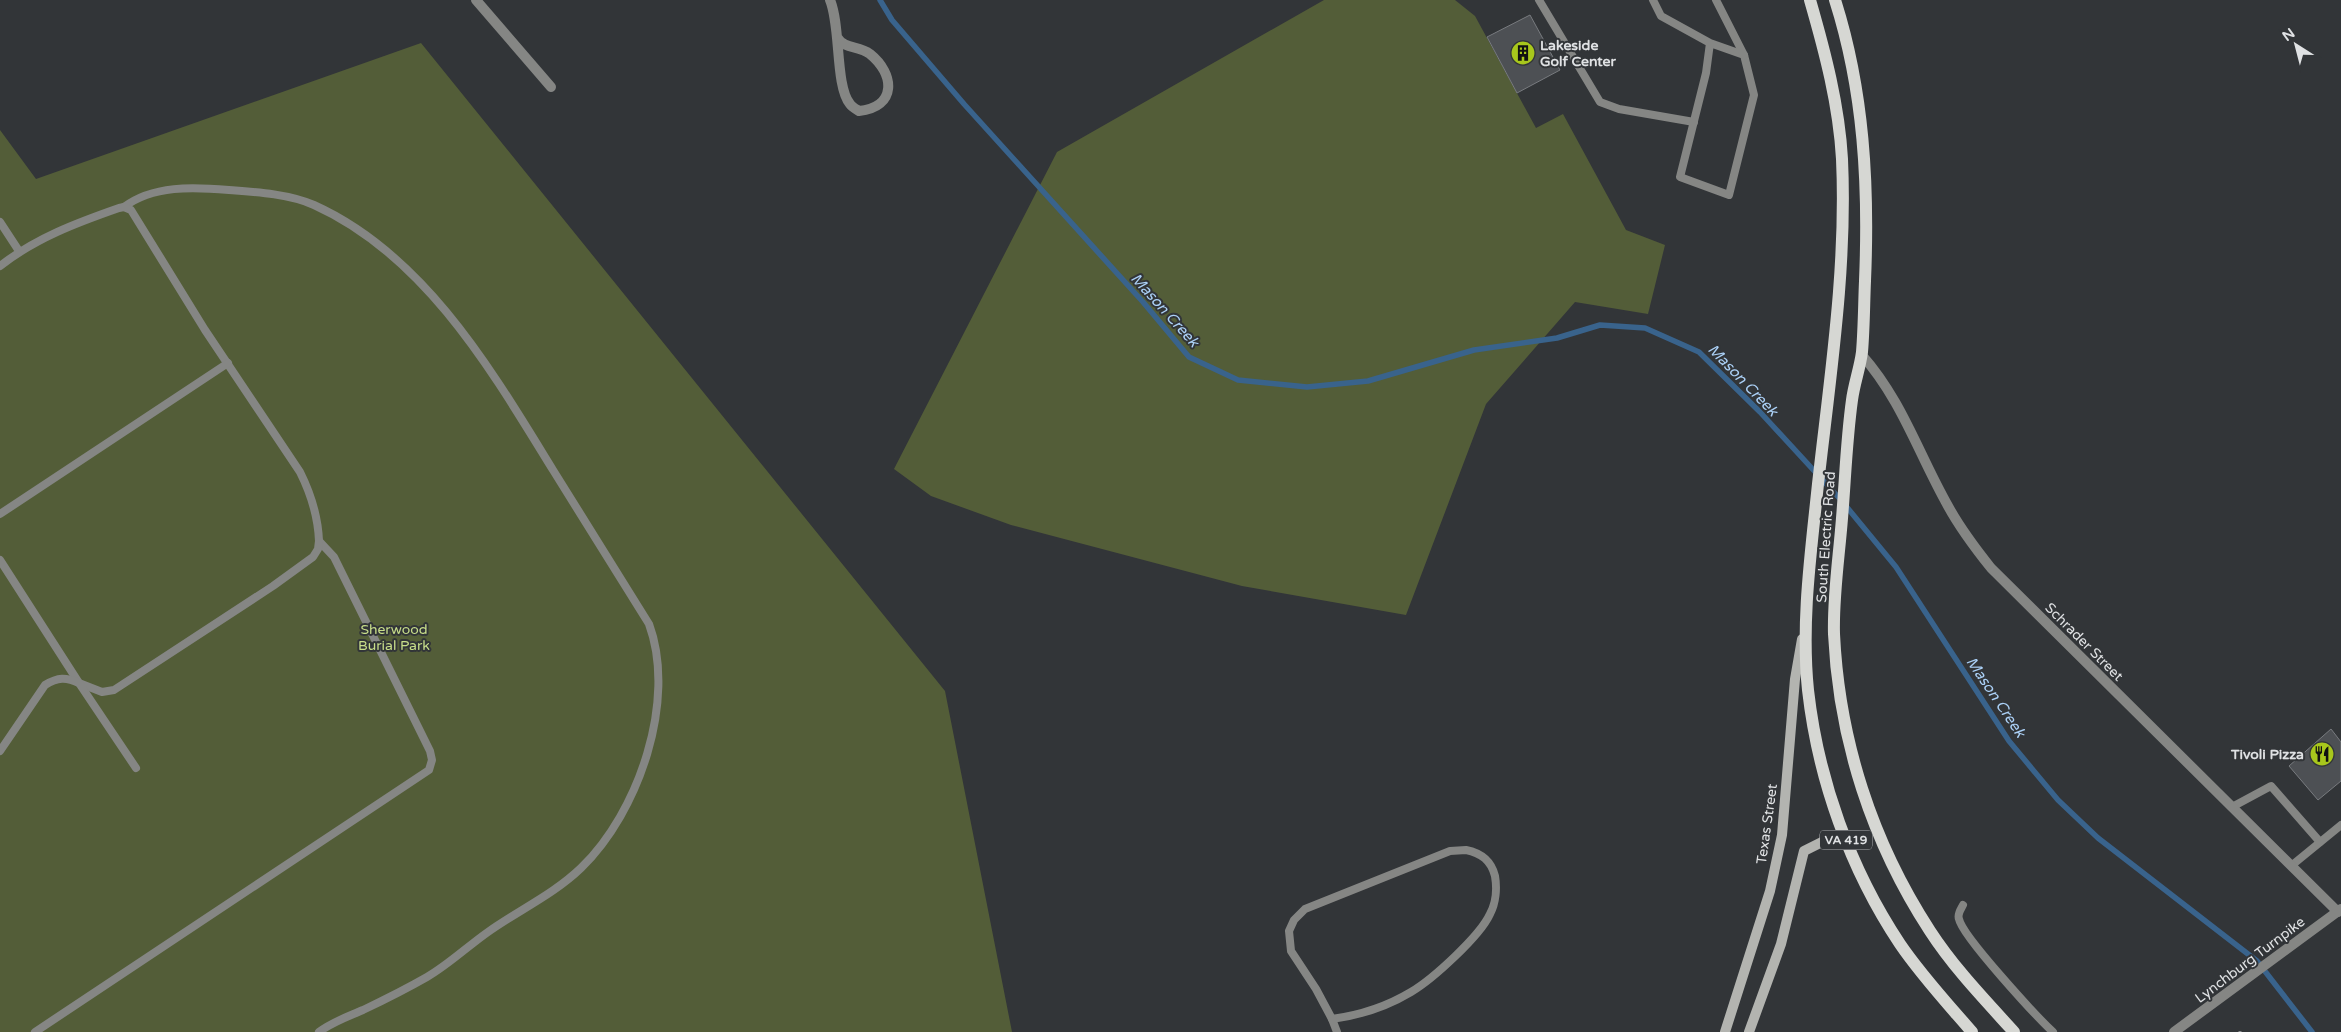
<svg xmlns="http://www.w3.org/2000/svg" width="2341" height="1032" font-family="'Varela Round',sans-serif">
	<rect width="100%" height="100%" fill="#323538"/>
	<!-- green -->
	<g fill="#535d38">
		<path d="M1324,0h131l20,16 61,112 27,-14 63,116 39,15 -17,69 -73,-12 -89,102 -80,211 -164,-29 -231,-61 -80,-29 -37,-27 163,-317z"/>
		<path d="M421,43l524,648 67,341h-1012v-902l36,49z"/>
	</g>
	<g fill="none" stroke-linecap="round" stroke-linejoin="round">
		<!-- stream -->
		<path stroke="#39638c" stroke-width="5.5" d="M880,0l12,20 72,84 179,198 46,55 49,23 69,7 61,-6 106,-31 83,-12 43,-13 45,3 54,24 61,60 81,88 55,67 113,174 49,59 40,38 159,123 55,71"/>
	</g>
	<!-- building -->
	<g fill="#4d5054" stroke="#787b7f">
		<path d="M1530,15l30,55 -43,23 -30,-56z"/>
		<path d="M2331,729l10,13v39l-23,19 -29,-34z"/>
	</g>
	<g fill="none" stroke-linecap="round" stroke-linejoin="round">
		<!-- path -->
		<path stroke="#8a8c8f" stroke-width="3" stroke-dasharray="4 2.5" stroke-linecap="butt" d="M2240,1031v1"/>
		<!-- service -->
		<g stroke="#858684" stroke-width="8">
			<path d="M1539,0l61,102 19,7 75,13"/>
			<path d="M1653,0l8,16 49,27 34,12 10,40 -25,100 -49,-18 26,-104 4,-30"/>
			<path d="M1716,0l28,55"/>
			<path d="M124,207c29,-22 69,-20 105,-17 27,2 60,4 85,15 111,50 178,166 239,265 32,51 64,102 96,154 28,76 -10,188 -68,244 -27,26 -62,42 -93,64 -20,14 -40,33 -61,45 -21,12 -43,23 -64,33 -16,7 -31,12 -44,22"/>
			<path d="M0,222l19,29"/>
			<path d="M0,266c36,-28 76,-43 119,-58l5,-1 7,3 74,120 95,142c11,22 18,44 19,69l15,16 96,194 2,9 -3,10 -394,262"/>
			<path d="M0,514l228,-151"/>
			<path d="M0,560l79,123 23,9 12,-2 159,-104 40,-29 5,-8 1,-8"/>
			<path d="M0,751l45,-66c13,-8 21,-8 34,-2l57,85"/>
			<path d="M2232,807l39,-21 49,56"/>
			<path d="M1466,850c15,3 25,10 29,26 2,12 1,27 -5,38 -10,22 -57,65 -79,78 -25,15 -49,23 -79,27l-16,-30 -25,-38 -2,-20 5,-11 11,-11 145,-58z"/>
			<path d="M2291,866l50,-41"/>
			<path d="M1963,905c-2,4 -6,9 -4,14 3,17 78,98 94,113"/>
			<path d="M1332,1019l5,13"/>
		</g>
		<!-- minor -->
		<g stroke="#858684" stroke-width="10">
			<path d="M476,0l75,87"/>
			<path d="M830,0c11,26 5,86 20,104 2,3 6,5 9,7 38,-4 36,-37 11,-57 -12,-9 -25,-4 -33,-17"/>
			<path d="M1861,354c41,46 57,99 87,152 12,22 27,42 43,62l347,344"/>
		</g>
		<!-- tertiary -->
		<path stroke="#858684" stroke-width="10" d="M2174,1032l167,-123"/>
		<!-- secondary -->
		<g stroke="#b3b4b0" stroke-width="10">
			<path d="M1725,1032l45,-141 12,-56 13,-156 7,-40"/>
			<path d="M1749,1032l32,-88 23,-93 18,-9 24,-2"/>
		</g>
		<!-- primary -->
		<g stroke="#d6d7d3" stroke-width="12">
			<path d="M1810,0c15,52 29,105 32,159 5,109 -12,218 -24,325 -7,68 -17,138 -10,206 10,89 42,179 92,254 21,31 47,59 72,88"/>
			<path d="M1835,0c29,91 34,185 30,281 -1,23 -1,47 -3,71 -2,16 -8,32 -10,48 -6,43 -7,87 -11,130 -3,34 -8,70 -7,104 5,106 38,208 96,297 24,37 55,69 84,101"/>
		</g>
	</g>
	<!-- icons -->
	<defs>
		<symbol id="building-disc" viewBox="-11 -11 22 22"><circle r="9.5" fill="#a8c71c" stroke="#323538"/><path d="M-4-6H4V6H1V3H-1V6H-4ZM-2.5-4.3h1.7v1.8h-1.7ZM.8-4.3h1.7v1.8H.8ZM-2.5-1h1.7V.8h-1.7ZM.8-1h1.7V.8H.8Z" fill="#111"/></symbol>
		<symbol id="restaurant-disc" viewBox="-11 -11 22 22"><circle r="9.5" fill="#a8c71c" stroke="#323538"/><path d="M-5-6h1v4h1v-4h1v4h1v-4h1v5L-1.5 .5V6h-2V.5L-5-1ZM5-6V6H3V1.5H1.5Q1.5-4 5-6Z" fill="#111"/></symbol>
	</defs>
	<g fill-rule="evenodd">
		<use href="#building-disc" x="1509" y="39" width="28" height="28"/>
		<use href="#restaurant-disc" x="2308" y="740" width="28" height="28"/>
	</g>
	<g text-anchor="middle" dominant-baseline="central" stroke-width="4" stroke-linejoin="round" paint-order="stroke">
		<!-- shield labels -->
		<rect fill="#323538" stroke="#acaeb0" stroke-width="1" x="1820" y="830.5" width="52" height="19" rx="4"/>
		<g font-size="12" font-weight="bold" fill="#e0e2e4">
			<text x="1846" y="840">VA 419</text>
		</g>
		<!-- poi labels -->
		<g font-size="14" font-weight="bold" fill="#e0e2e4" stroke="#323538" text-anchor="start">
			<text x="1540" y="45">Lakeside<tspan x="1540" dy="16">Golf Center</tspan></text>
			<text x="2304" y="754" text-anchor="end">Tivoli Pizza</text>
		</g>
		<!-- street labels -->
		<g font-size="14" fill="#e0e2e4" stroke="#323538">
			<text transform="translate(1826 537) rotate(-86)">South Electric Road</text>
			<text transform="translate(2084 642) rotate(45)">Schrader Street</text>
			<text transform="translate(1767 824) rotate(-82)">Texas Street</text>
			<text transform="translate(2250 960) rotate(-37)">Lynchburg Turnpike</text>
		</g>
		<!-- park labels -->
		<g font-size="14" fill="#c8de8a" stroke="#323538">
			<text x="394" y="629">Sherwood<tspan x="394" dy="16">Burial Park</tspan></text>
		</g>
		<!-- water labels -->
		<g font-size="15" font-style="italic" fill="#abd0f6" stroke="#323538">
			<text transform="translate(1165 310) rotate(48)">Mason Creek</text>
			<text transform="translate(1743 380) rotate(46)">Mason Creek</text>
			<text transform="translate(1996 697) rotate(56)">Mason Creek</text>
		</g>
	</g>
	<!-- north arrow -->
	<g transform="translate(2296 45) rotate(324)" stroke="#323538" stroke-width="4" paint-order="stroke">
	<path d="M0-4L9 19L0 12L-9 19Z" fill="#e0e2e4"/>
	<text y="-8" font-size="14" font-weight="bold" text-anchor="middle" fill="#e0e2e4">N</text>
	</g>
</svg>
